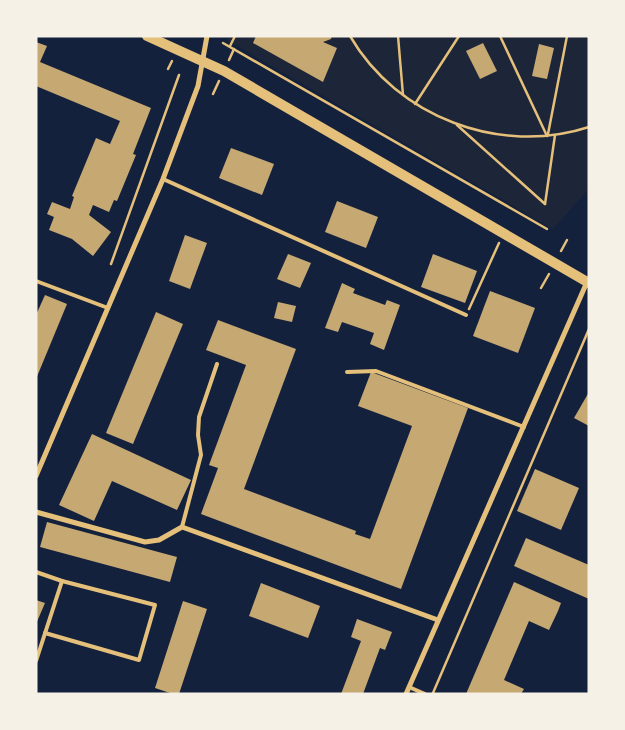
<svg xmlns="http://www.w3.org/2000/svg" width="625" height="730" font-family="Ubuntu,sans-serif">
	<rect width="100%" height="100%" fill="#14213d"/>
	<!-- green -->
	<path fill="#1d2539" d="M228,36h361v153l-36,40 -326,-189z"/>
	<!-- building -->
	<g fill="#c6a872">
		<path d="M256,36h76l-1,3 -8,3 14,6 -14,34 -70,-39z"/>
		<path d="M36,42l11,4 -7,16 111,46 -18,46 3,1 -19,46 -3,-1 -5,12 -16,-7 -4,10 22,17 -18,24 -21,-17 -23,-9 5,-13 -7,-3 5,-12 18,7 4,-12 -2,-1 24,-58 14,6 10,-23 -84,-35z"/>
		<path d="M483,43l14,28 -17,8 -14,-28z"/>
		<path d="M539,44l15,4 -7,31 -15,-3z"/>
		<path d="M231,148l43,16 -12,31 -43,-17z"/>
		<path d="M337,201l41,16 -12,31 -41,-16z"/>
		<path d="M185,235l22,8 -17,46 -21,-8z"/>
		<path d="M288,254l23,9 -11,25 -23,-9z"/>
		<path d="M433,254l44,17 -12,32 -44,-16z"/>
		<path d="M342,283l13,6 -2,4 32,12 2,-5 13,5 -16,45 -14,-6 4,-11 -32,-11 -4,10 -13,-4z"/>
		<path d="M490,291l45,17 -17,45 -45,-17z"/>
		<path d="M45,295l22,9 -31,75v-64z"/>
		<path d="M278,302l18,4 -4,16 -18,-4z"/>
		<path d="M156,312l27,12 -50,120 -27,-11z"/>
		<path d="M218,320l78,29 -52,140 112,42 -1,3 15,5 42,-113 -54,-20 13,-34 97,36 -67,181 -200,-75 17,-46 -9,-3 37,-100 -40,-15z"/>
		<path d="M589,392v34l-15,-8z"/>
		<path d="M92,434l99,46 -14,30 -65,-29 -18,40 -35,-16z"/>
		<path d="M535,469l44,19 -18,42 -44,-19z"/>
		<path d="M47,522l130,35 -7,25 -130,-35z"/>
		<path d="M526,538l63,27v34l-75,-33z"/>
		<path d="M514,582l47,21 -3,8 -9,19 -20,-9 -25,59 20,9 -3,5h-55z"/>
		<path d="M261,583l59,23 -12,32 -59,-22z"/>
		<path d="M36,600l9,3 -9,21z"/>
		<path d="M183,601l24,8 -28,85h-6l-18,-6z"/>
		<path d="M357,619l35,13 -7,18 -5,-2 -17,46h-22l20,-53 -10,-4z"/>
	</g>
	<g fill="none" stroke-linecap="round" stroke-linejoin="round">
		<!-- path -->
		<g stroke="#e5c07b" stroke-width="2.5">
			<path d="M350,36c47,81 150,120 239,91"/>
			<path d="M398,36l5,59"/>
			<path d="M500,36l47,100"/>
			<path d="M223,43l324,186"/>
			<path d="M230,46l5,-10"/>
			<path d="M229,60l5,-11"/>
			<path d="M168,69l4,-8"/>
			<path d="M213,94l6,-13"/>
			<path d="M415,104l44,-68"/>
			<path d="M457,125l88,79"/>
			<path d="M548,134l19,-98"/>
			<path d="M545,204l10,-69"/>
			<path d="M561,251l6,-11"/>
			<path d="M111,264l68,-189"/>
			<path d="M541,288l8,-14"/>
			<path d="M469,309l30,-66"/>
			<path d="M433,693l156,-364"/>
		</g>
		<!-- service -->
		<g stroke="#e5c07b" stroke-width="4">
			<path d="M163,179l303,136"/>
			<path d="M36,281l72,27"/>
			<path d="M347,372l29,-1 148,56"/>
			<path d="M182,527l19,-72 -3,-20 1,-18 18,-53"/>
			<path d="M36,572l26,9 93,24 -16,55 -94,-27"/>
			<path d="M36,661l26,-80"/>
			<path d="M409,687l16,7"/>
		</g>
		<!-- minor -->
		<g stroke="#e5c07b" stroke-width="5">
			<path d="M36,476l127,-297 35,-93 9,-50"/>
			<path d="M36,512l109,30 14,-2 23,-13 256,93"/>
			<path d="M406,694l181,-412"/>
		</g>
		<!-- secondary -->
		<path stroke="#e5c07b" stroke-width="10" d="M147,36l77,35 365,212"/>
	</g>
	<!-- border -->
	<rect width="625" height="730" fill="none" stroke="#f6f1e7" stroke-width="75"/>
</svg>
